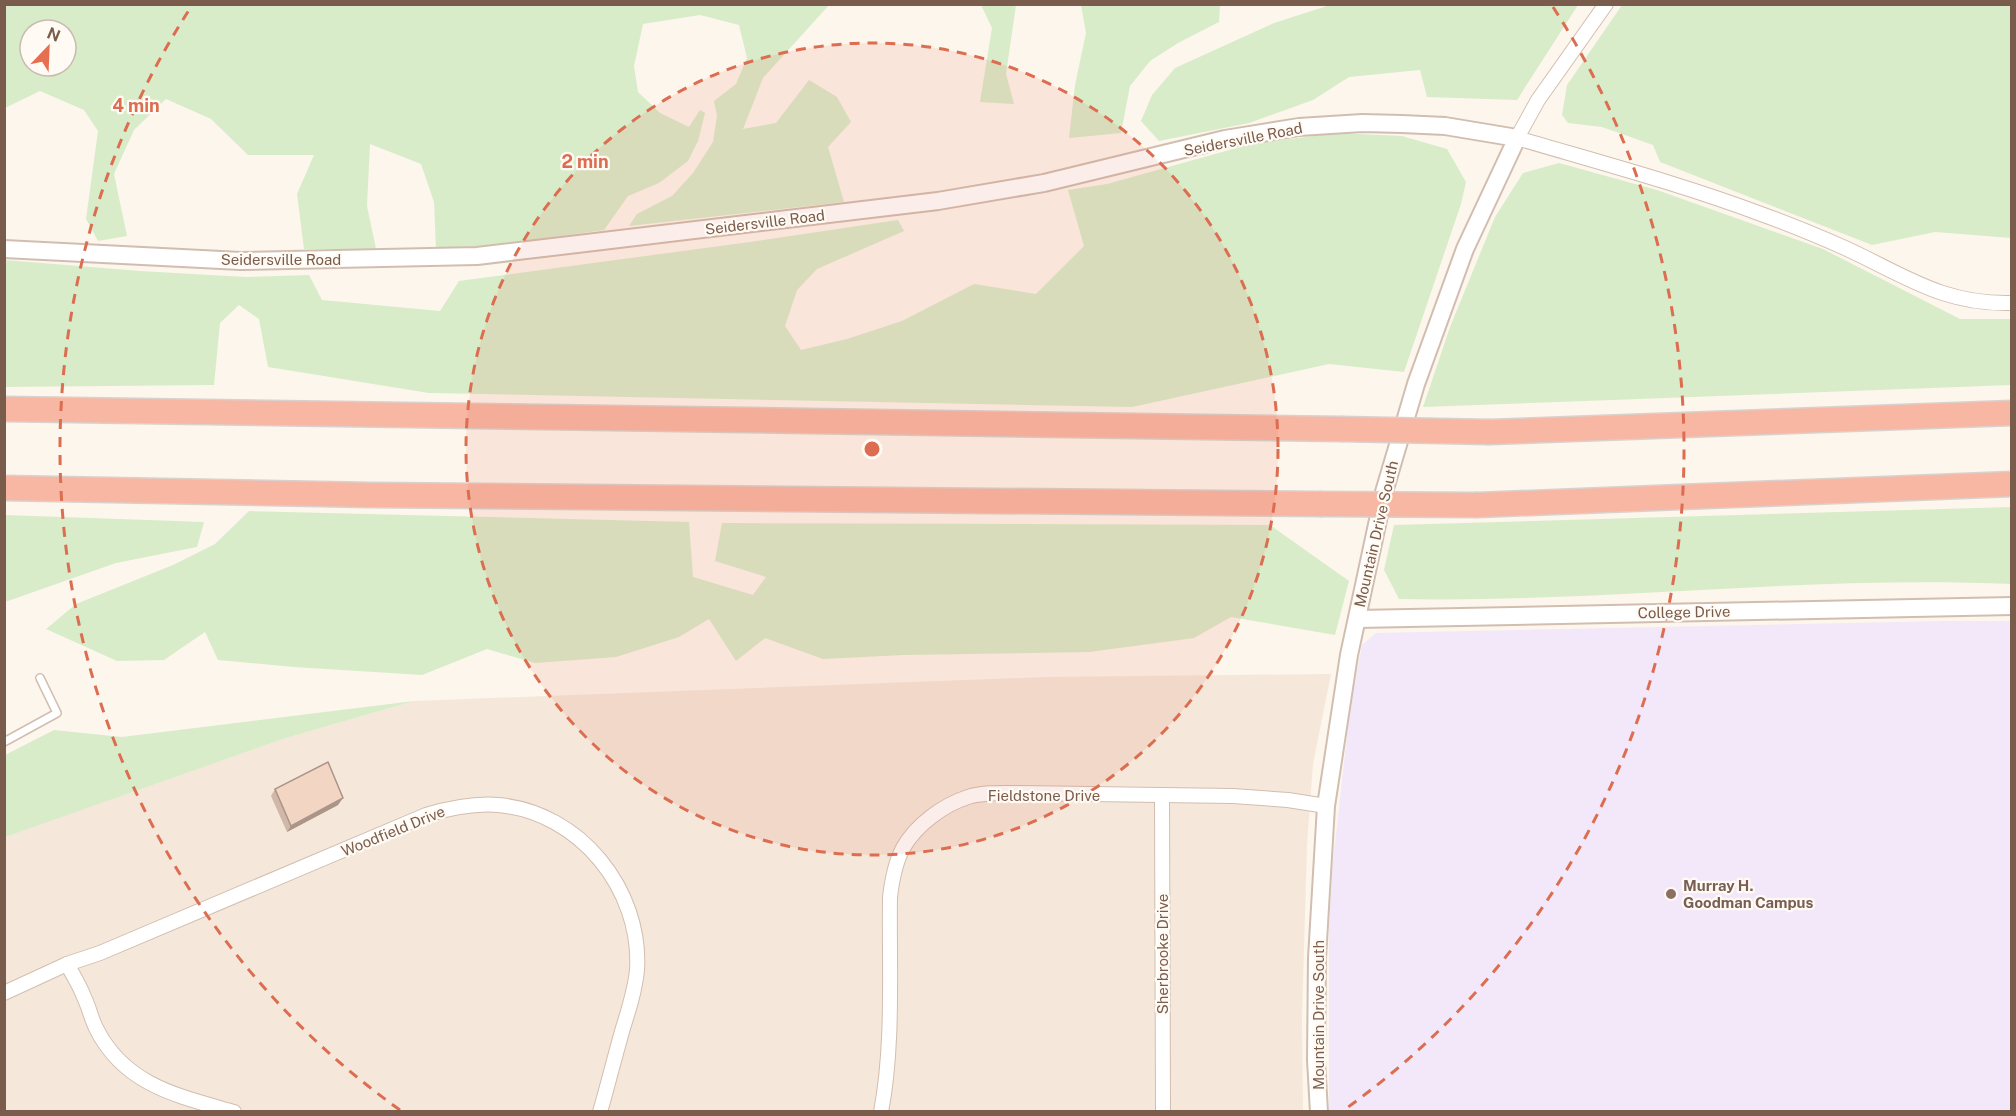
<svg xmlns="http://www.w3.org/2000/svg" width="2016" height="1116" font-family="'Public Sans',sans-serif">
	<rect width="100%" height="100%" fill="#fdf6ec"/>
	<!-- residential -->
	<path fill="#f5e8da" d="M1331,674l-18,90 -6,81 -5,173 1,93h-1298l-1,-274 282,-99 128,-37 633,-24z"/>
	<!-- education -->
	<path fill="#f3e8fa" d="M1943,621h68v490h-682v-184l4,-66 17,-151 12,-65 14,-12z"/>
	<!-- green -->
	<g fill="#d8ecc9" fill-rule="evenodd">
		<path d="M830,4l-67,74 -20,51 33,-6 33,-43 28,17 14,25 -23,25 16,55 -215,24 8,-12 35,-18 21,-23 20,-31 4,-26 -3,-15 22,-17 11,-26 -8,-33 -39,-10 -57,9 -9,42 4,26 22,21 29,14 11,-17 5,3 -7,28 -10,20 -29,22 -31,13 -24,34 -99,14 -69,6 -2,-48 -13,-38 -51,-20 -3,62 9,43h-72l-7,-55 17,-39h-66l-37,-36 -45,-20 -32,31 -20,44 13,62 -29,5 -12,-22 12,-88 -14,-21 -44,-19 -35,17v-103zM30,30h36v36h-36z"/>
		<path d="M981,5h35l-10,69 8,30 -34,-2 12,-74z"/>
		<path d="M1081,5h139l-1,17 -41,21 -28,18 -20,25 -9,47 -52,5 6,-53 11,-52z"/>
		<path d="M1330,5v-1l248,1 -61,95 -90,-3 -7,-27 -71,7 -36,23 -64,23 -90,18 -18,-20 11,-26 23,-27 99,-45z"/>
		<path d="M1622,5h389v233l-76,-6 -63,13 -212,-83 -7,-17 -51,-18 -34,-4 -6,-8 5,-30z"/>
		<path d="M1336,133l66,3 45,13 19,33 -5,22 -57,168 -75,-8 -197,43 -703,-14 -161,-26 -9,-48 -20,-14 -19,18 -6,62 -209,2v-127l135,11 106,6 63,-2 13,25 118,11 19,-30 291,-39 148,-22 6,11 -87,38 -20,21 -12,36 16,24 46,-11 55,-18 72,-37 62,10 48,-48 -16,-56 39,-6 144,-40z"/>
		<path d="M1559,163l98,27 166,59 137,70h51v66l-588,22 27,-80 45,-110 28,-44z"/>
		<path d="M2011,507v77c-204,-9 -408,19 -612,15l-15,-29 10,-45z"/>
		<path d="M249,511l440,11 4,55 60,18 13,-18 -51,-16 7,-38 548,2 79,56 -14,54 -104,-18 -37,21 -105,14 -186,3 -80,4 -58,-21 -29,23 -27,-42 -30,18 -63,20 -81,6 -48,-14 -65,26 -128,-8 -76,-7 -13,-28 -41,28 -47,1 -71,-32 30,-25 97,-39 42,-21z"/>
		<path d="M5,515l199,7 -7,25 -81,16 -111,39z"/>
		<path d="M414,701l-128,37 -281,99v-82l49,-25 68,7z"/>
	</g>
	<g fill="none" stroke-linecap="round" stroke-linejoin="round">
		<defs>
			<path id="service" d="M4,742l53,-29 -17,-35"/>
			<g id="minor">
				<path d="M1606,4l-68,96 -21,38c81,24 164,46 244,76 28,10 57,22 84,34 59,27 98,57 167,55"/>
				<path d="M1162,796l1,316"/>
				<path d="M67,964c6,11 13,22 17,33 5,10 7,21 12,31 28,57 82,68 138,84"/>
				<path d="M4,993l63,-29 33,-11 326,-138c24,-7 48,-12 72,-10 82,7 144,85 139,165 -2,20 -8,39 -14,58 -8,28 -15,56 -23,84"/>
				<path d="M881,1112c13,-68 8,-146 9,-215 2,-17 5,-34 13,-49 13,-23 40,-43 65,-51 16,-5 35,-4 51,-4l214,3 55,4 38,6"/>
			</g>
			<g id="tertiary">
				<path d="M4,249l237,12 236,-5 461,-55 106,-18 181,-44 74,-12 63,-4 40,1 43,2 72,12 -52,111 -49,135 -32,108 -35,163 -23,151 -9,152 -1,102 3,52"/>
				<path d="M1357,619l655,-13"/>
			</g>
			<g id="motorway">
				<path d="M4,409l1337,20"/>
				<path d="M1490,432l522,-19"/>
				<path d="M4,488l367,7 948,9"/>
				<path d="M1478,505l534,-21"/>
			</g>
		</defs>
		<!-- service casing -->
		<use href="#service" stroke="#d1beb0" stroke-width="10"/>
		<!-- minor casing -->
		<use href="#minor" stroke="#d1beb0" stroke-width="16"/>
		<!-- tertiary casing -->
		<use href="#tertiary" stroke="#d1beb0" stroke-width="20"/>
		<!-- motorway casing -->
		<use href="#motorway" stroke="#dad1cd" stroke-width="27"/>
		<!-- service -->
		<use href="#service" stroke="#fff" stroke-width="7"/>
		<!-- minor -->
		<use href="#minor" stroke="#fff" stroke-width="14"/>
		<!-- tertiary -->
		<use href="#tertiary" stroke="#fff" stroke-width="16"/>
		<!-- motorway -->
		<use href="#motorway" stroke="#f7b7a3" stroke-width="24"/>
		<defs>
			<g id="motorway-bridge">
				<path d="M1341,429l149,3"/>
				<path d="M1319,504l159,1"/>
			</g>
		</defs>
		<!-- motorway-bridge casing -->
		<use href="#motorway-bridge" stroke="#dad1cd" stroke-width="27" stroke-linecap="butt"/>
		<!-- motorway-bridge -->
		<use href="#motorway-bridge" stroke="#f7b7a3" stroke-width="24"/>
	</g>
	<!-- wall -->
	<path fill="#d1b7a8" d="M275,789l63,16 -51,27 -16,-36z"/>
	<!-- shaded-wall -->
	<path fill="#aa9588" d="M343,798l-5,7 -51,27 4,-6z"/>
	<!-- building -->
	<path fill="#f3d5c3" stroke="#aa9588" stroke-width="1.5" d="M328,762l15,36 -52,28 -16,-37z"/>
	<!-- distance rings -->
	<circle cx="872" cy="449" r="406" fill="#dc6d51" fill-opacity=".12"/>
	<g fill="none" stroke="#dc6d51" stroke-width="3" stroke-dasharray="10 8">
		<circle cx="872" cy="449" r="406"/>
		<path d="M400 1110A812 812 0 0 1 191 7M1553 7A812 812 0 0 1 1344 1110"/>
	</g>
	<!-- markers -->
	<circle fill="#8d6e63" stroke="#fffaf3" stroke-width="2" cx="1671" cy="894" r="6"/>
	<g text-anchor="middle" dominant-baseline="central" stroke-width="4.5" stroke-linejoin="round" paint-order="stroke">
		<!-- street labels -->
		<g font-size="15" fill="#7a5c4d" stroke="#fffaf3">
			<text transform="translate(1243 139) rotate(-11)">Seidersville Road</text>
			<text transform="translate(765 222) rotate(-7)">Seidersville Road</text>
			<text x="281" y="259">Seidersville Road</text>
			<text transform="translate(1376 534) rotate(-77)">Mountain Drive South</text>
			<text transform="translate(1684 612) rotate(-1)">College Drive</text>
			<text x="1044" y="795">Fieldstone Drive</text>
			<text transform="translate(393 831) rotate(-22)">Woodfield Drive</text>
			<text transform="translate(1162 954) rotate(-90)">Sherbrooke Drive</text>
			<text transform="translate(1318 1015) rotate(-90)">Mountain Drive South</text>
		</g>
		<!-- education labels -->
		<g font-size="15" font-weight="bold" fill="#785e54" stroke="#fffaf3" text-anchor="start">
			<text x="1683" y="885">Murray H.<tspan x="1683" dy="17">Goodman Campus</tspan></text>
		</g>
	</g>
	<circle cx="872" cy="449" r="9" fill="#dc6d51" stroke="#fffaf3" stroke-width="3"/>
	<g font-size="18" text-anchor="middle" font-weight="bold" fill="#dc6d51" stroke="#fffaf3" stroke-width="4.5" stroke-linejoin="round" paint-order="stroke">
		<text x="136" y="112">4 min</text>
		<text x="585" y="168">2 min</text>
	</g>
	<!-- border -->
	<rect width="2016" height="1116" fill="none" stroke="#7a5c4d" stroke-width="12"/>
	<!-- north arrow -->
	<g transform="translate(48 48) rotate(23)"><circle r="28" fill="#fffaf3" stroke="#cabbb1" stroke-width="1.5"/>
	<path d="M0-4.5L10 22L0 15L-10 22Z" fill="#e76f51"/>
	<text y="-9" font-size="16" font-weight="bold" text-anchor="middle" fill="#7a5c4d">N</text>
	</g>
</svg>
